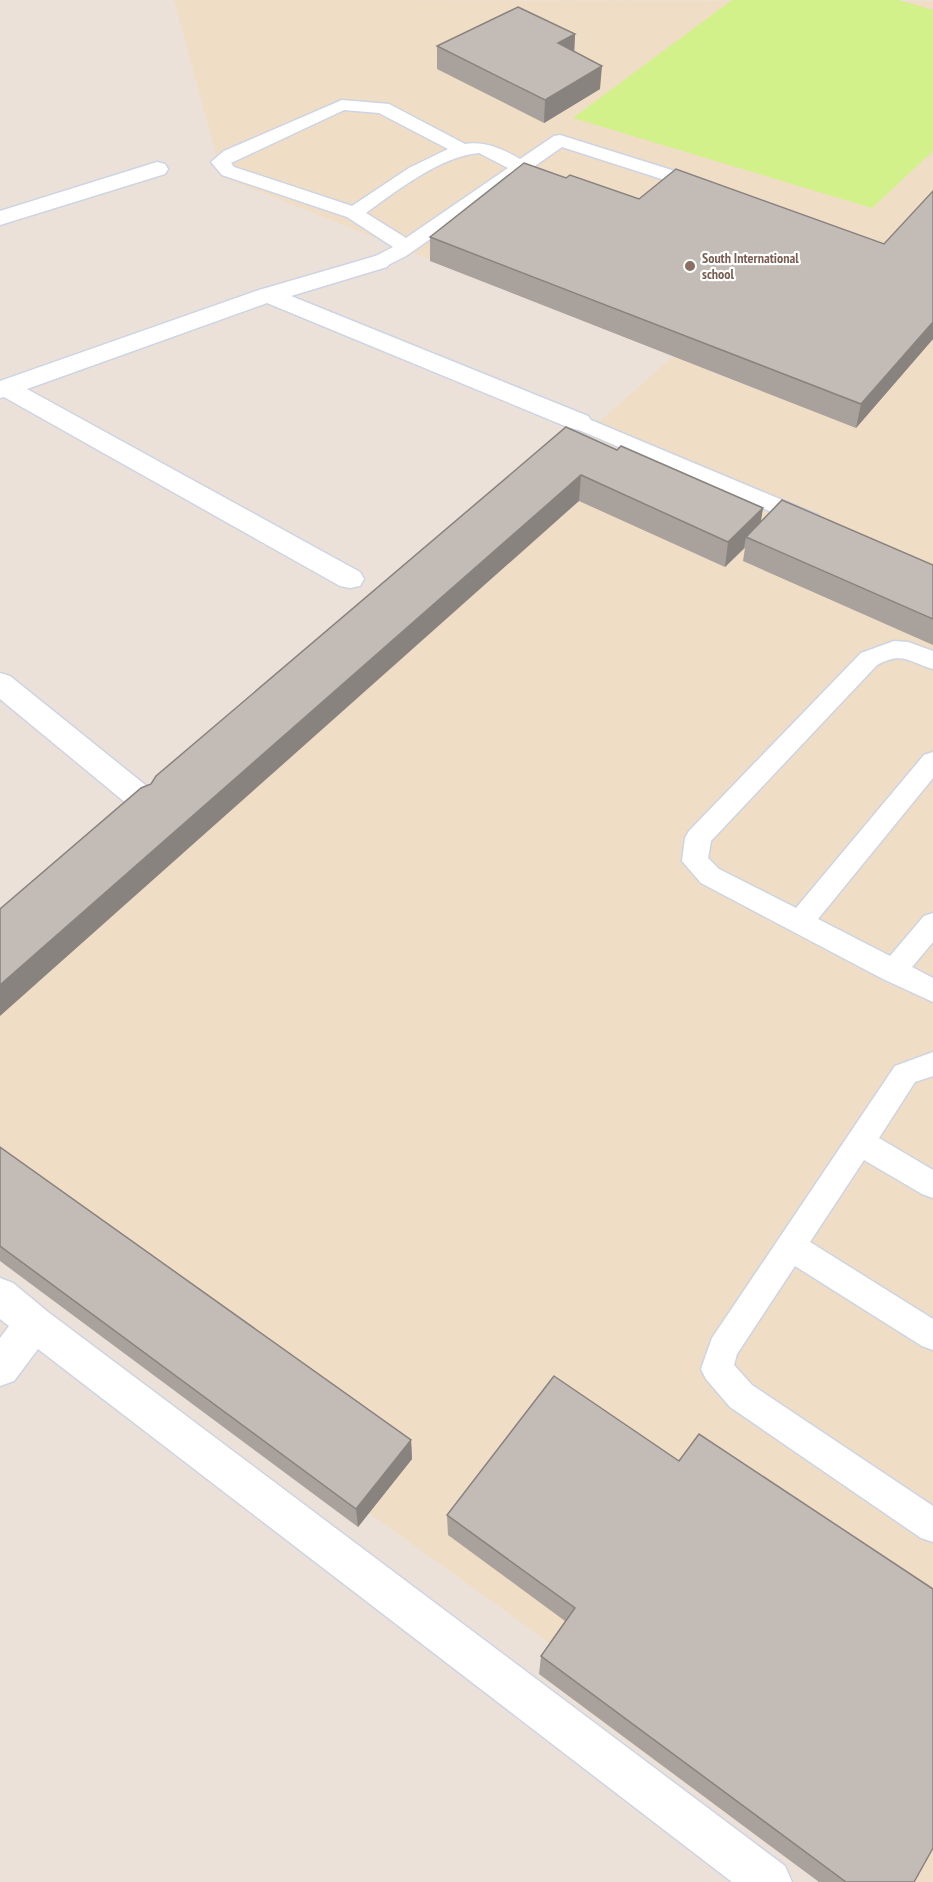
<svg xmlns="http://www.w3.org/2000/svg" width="933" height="1882" font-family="'PT Sans Narrow',sans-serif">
	<rect width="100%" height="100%" fill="#ece1d8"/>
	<!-- education -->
	<path fill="#f0ddc5" d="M174,0l759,1v1881h-51l-882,-634v-308l564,-487 109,-97 -451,-179z"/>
	<!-- pitch -->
	<path fill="#d2f18a" d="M732,0h166l35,10v141l-61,57 -299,-90z"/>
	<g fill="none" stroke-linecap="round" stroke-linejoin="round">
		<defs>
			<g id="lane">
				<path d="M342,100l47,4 76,40c21,-3 37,5 55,15l34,-23 6,-1 150,47 2,4 -2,4h-14l-134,-43 -156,109 -20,10h-14l-3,-4 3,-4 21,-11 -46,-30 -125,-42 -11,-13 13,-11zM344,110l35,3 69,36 -39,19 -57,38 -118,-39 -3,-4zM479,153l29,15 -102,70 -40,-25c30,-22 75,-57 113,-60z"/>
				<path d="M579,415l239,100 3,5 -3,5 -8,2 -8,-2 -230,-98 -4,-5 4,-5z"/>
				<path d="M894,641l14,1 25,9v18c-24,-7 -30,-18 -56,-4l-166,176 -3,17 11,11 77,39 128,-153 9,-3v26l-115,141 72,37 34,-40 9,-3v29l-21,25 21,11v24l-50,-23 -182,-96 -19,-22 3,-23 4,-7 172,-178z"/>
				<path d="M933,1052v24l-18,6 -36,56 54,32v28l-11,-4 -58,-34 -54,82 123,77v31l-11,-4 -127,-80 -58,88 -3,11 18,20 181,121v36l-12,-4 -191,-131 -24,-28 -5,-10 11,-31 183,-272z"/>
			</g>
			<g id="street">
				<path d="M157,162l8,2 3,5 -3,5 -165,51v-14z"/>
				<path d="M379,255l8,2 4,5 -4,5 -96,29 297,120 4,6 -4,6 -9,2 -9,-2 -303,-125 -240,86 333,183 4,7 -4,7 -10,2 -10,-2 -336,-189 -4,1v-17l259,-91z"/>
				<path d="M0,673l10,3 144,116 5,8 -5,8 -11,4 -11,-4 -132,-109z"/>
				<path d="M0,1278l13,5 35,29 737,554 7,16h-60l-694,-533 -24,32 -14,5v-48l9,-12 -9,-7z"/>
			</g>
		</defs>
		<!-- lane casing -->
		<use href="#lane" stroke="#cdd4e3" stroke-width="3"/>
		<!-- street casing -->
		<use href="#street" stroke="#cdd4e3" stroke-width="3"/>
		<!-- lane -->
		<use href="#lane" fill="#fff" fill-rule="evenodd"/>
		<!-- street -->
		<use href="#street" fill="#fff" fill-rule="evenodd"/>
	</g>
	<!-- wall -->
	<g fill="#a8a19c">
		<path d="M575,34l-1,17 26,38 -56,34 -107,-54v-23z"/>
		<path d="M566,178l73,21 245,45 49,-53v148l-77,89 -426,-167v-24z"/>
		<path d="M617,450l146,58 -3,14 173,43v80l-190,-84 2,-13 -20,19 -146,-66 -428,283z"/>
		<path d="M0,1147l411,293 1,19 -54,68 -358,-266z"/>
		<path d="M554,1376l360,506h-95l-280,-208 2,-18 24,-35 -117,-86 -1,-20z"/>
	</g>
	<!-- shaded-wall -->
	<g fill="#88837f">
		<path d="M575,34l-1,23 -16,-14z"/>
		<path d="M602,66l-2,23 -56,34 1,-23z"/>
		<path d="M933,322v17l-77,89 5,-24z"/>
		<path d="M581,475l-2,26 -579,515v-31z"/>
		<path d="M763,508l-4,26 -13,3 -2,11 -19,19 3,-25z"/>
		<path d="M411,1440l1,19 -54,68 -2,-18z"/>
	</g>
	<!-- building -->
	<g fill="#c3bbb5" stroke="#88837f" stroke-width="1.5">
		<path d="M518,7l57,27 -17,9 44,23 -57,34 -108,-54z"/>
		<path d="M524,163l42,15 4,-3 69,24 37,-30 208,75 49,-53v131l-72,82 -431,-167z"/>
		<path d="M566,427l51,23 4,-4 142,62 -35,34 -147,-67 -581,510v-76l141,-121 10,-4 5,-8z"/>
		<path d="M782,500l151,65v54l-187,-82z"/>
		<path d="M0,1147l411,293 -55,69 -356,-263z"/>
		<path d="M554,1376l125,85 20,-27 234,155v259l-19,34h-68l-305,-226 34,-48 -128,-93z"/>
	</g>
	<!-- markers -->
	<circle fill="#8d6e63" stroke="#fff" stroke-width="2" cx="690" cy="266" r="6"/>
	<g text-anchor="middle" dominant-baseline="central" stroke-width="4.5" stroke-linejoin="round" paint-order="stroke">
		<!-- far-education labels -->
		<g font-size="14" font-weight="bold" fill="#785e54" stroke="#fff" text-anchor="start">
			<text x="702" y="258">South International<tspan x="702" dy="16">school</tspan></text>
		</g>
	</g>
</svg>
